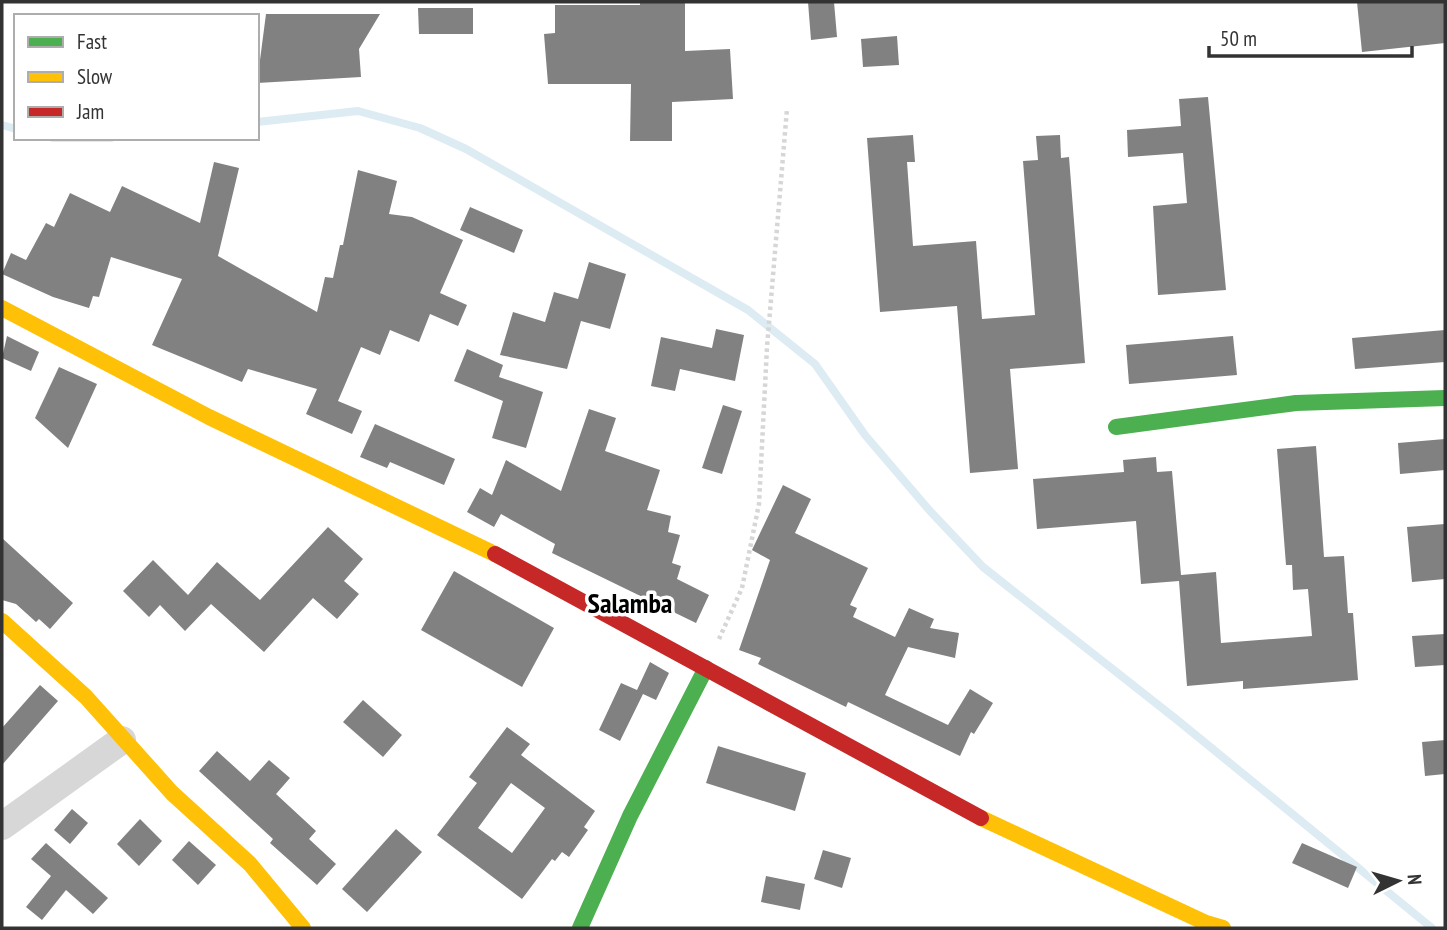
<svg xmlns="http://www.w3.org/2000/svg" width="1447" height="930" font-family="'PT Sans Narrow',sans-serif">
	<rect width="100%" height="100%" fill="#fff"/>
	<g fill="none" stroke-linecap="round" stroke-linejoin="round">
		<!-- stream -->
		<g stroke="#ddebf3" stroke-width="8">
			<path d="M257,122l101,-11 62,17 46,21 282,161 67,54 50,71 65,76 53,56 193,152 256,209"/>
			<path d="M2,125l14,4"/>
			<path d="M53,138h58"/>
		</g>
	</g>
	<!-- building -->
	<g fill="#818181" fill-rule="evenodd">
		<path d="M640,2h45v49l45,-2 3,50 -61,3v39h-42l1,-57h-83l-4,-50 11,-1v-28h85z"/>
		<path d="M808,2h26l3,35 -26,3z"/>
		<path d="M1357,2h88v41l-83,9z"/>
		<path d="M418,8h55v26h-54z"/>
		<path d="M266,14h114l-21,35 2,28 -104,6z"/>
		<path d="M897,36l2,29 -36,2 -2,-28z"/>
		<path d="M1208,97l18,193 -68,5 -5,-89 34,-3 -4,-50 -55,4 -1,-27 54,-4 -2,-27z"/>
		<path d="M913,135l2,27h-8l6,84 63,-5 6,78 53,-4 -12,-154 15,-1 -2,-24 24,-1 1,23 8,-1 16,206 -75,6 8,100 -48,4 -13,-167 -77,6 -13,-174z"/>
		<path d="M214,162l25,6 -21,88 99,56 8,-35 8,1 7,-33h3l15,-75 39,11 -8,33 23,3 51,23 -23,53 27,12 -9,21 -28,-12 -11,28 -29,-12 -10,25 -19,-8 -23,54 24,10 -10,23 -46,-20 11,-25 -69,-20 -6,13 -90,-37 30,-66 -71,-22 -12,40 -6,-1 -4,12 -36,-11 -51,-23 9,-21 15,7 20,-37 8,4 16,-34 40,19 12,-26 78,37z"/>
		<path d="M470,207l53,23 -9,23 -54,-23z"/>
		<path d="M589,262l37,12 -16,55 -29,-8 -14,48 -67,-14 13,-43 32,10 9,-30 24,7z"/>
		<path d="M716,329l28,6 -9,46 -55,-12 -5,22 -24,-5 10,-49 51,11z"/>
		<path d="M1445,330v32l-90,7 -3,-31z"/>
		<path d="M7,336l32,16 -8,19 -29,-13z"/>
		<path d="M1233,336l4,39 -108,9 -3,-39z"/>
		<path d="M467,349l36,16 -4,12 44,15 -17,56 -34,-10 11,-37 -49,-20z"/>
		<path d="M59,367l38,17 -29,64 -33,-30z"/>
		<path d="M723,405l19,6 -20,63 -20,-6z"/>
		<path d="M589,409l27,9 -11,33 55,19 -13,40 24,6 -3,16 12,3 -8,28 9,3 -4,13 32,16 -13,28 -144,-70 3,-9 -54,-30 -7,13 -27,-15 13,-24 12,7 14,-35 55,31z"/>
		<path d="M375,424l80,35 -11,26 -54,-23 -3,6 -27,-11z"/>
		<path d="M1445,439v31l-45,4 -2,-31z"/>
		<path d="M1316,446l8,111 20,-1 4,57h5l5,67 -115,9v-8l-56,5 -8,-105 -38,3 -5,-63 -99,8 -4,-50 91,-7 -1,-12 33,-3 1,15 15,-1 9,104 35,-3 5,71 91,-7 -4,-47 -15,1 -1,-25h-6l-9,-116z"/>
		<path d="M783,485l28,14 -16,34 73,35 -18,37 7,3 -4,9 42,20 14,-29 25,11 -4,9 29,5 -4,25 -47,-11 -23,48 63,30 22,-36 23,14 -19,31 -3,-2 -11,24 -112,-54 -2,5 -88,-43 3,-6 -22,-8 31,-90 -18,-10z"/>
		<path d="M1445,524v55l-33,3 -5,-55z"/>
		<path d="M328,527l35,32 -19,22 15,13 -22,25 -24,-21 -49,54 -53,-48 -26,27 -25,-26 -11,12 -26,-26 30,-31 35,35 29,-33 43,38z"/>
		<path d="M2,538l71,65 -23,26 -11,-10 -3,3 -20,-18 -14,-4z"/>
		<path d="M454,571l100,57 -32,59 -101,-57z"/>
		<path d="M1445,634v31l-30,2 -3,-31z"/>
		<path d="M650,662l19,11 -13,27 -13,-6 -23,47 -21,-11 22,-47 16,7z"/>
		<path d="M40,685l18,16 -56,64v-37z"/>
		<path d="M363,700l39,35 -19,22 -40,-35z"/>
		<path d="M507,727l23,17 -9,11 74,56 -11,16 4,3 -19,27 -7,-5 -7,9 -3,-2 -30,40 -85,-64 40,-52 -8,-6zM511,783l34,25 -33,45 -34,-25z"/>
		<path d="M1445,740v34l-20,2 -3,-34z"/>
		<path d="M718,746l88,27 -11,38 -89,-28z"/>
		<path d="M217,751l33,30 19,-21 21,18 -14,16 40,37 -7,8 27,25 -19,21 -47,-42 3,-4 -74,-68z"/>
		<path d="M72,809l16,14 -18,21 -16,-14z"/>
		<path d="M140,819l22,22 -23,25 -22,-22z"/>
		<path d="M396,829l26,23 -55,60 -25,-23z"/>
		<path d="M189,841l27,24 -18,20 -26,-25z"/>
		<path d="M46,843l62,55 -15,16 -27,-24 -24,30 -16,-13 25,-31 -20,-17z"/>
		<path d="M1302,843l55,24 -9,21 -56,-25z"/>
		<path d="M823,850l28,8 -9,30 -28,-9z"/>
		<path d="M766,876l39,8 -5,26 -39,-8z"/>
	</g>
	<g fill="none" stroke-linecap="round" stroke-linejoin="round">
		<!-- path -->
		<path stroke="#d6d6d6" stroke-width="4.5" stroke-dasharray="3.5 3.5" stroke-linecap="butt" d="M719,639l23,-51 17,-84 8,-157 20,-238"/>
		<!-- street -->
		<path stroke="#d7d7d7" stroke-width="28" d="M2,826l120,-86"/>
		<!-- fast -->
		<g stroke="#4caf50" stroke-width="16">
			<path d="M1116,427l180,-24 149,-5"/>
			<path d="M580,928l50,-112 76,-148"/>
		</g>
		<!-- slow -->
		<g stroke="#ffc107" stroke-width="16">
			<path d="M2,308l207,109 286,137"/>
			<path d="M2,621l84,76 86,96 78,71 53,64"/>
			<path d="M981,818l225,105 17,5"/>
		</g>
		<!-- jam -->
		<path stroke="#c62828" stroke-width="16" d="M495,554l486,264"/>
	</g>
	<g text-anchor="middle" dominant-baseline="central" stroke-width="7" stroke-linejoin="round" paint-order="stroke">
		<!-- district labels -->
		<g font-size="28" font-weight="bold" fill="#000" stroke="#fff">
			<text x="630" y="602">Salamba</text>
		</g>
	</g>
	<!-- border -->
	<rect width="1447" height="930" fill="none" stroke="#333333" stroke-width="7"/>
	<!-- legend -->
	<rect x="14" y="14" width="245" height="126" fill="#ffffff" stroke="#adadad" stroke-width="2"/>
	<rect x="28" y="37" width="35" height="10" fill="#4caf50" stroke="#adadad" stroke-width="2"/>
	<text x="77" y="49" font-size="21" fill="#333333">Fast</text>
	<rect x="28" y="72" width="35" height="10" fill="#ffc107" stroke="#adadad" stroke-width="2"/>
	<text x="77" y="84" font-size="21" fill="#333333">Slow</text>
	<rect x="28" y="107" width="35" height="10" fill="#c62828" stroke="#adadad" stroke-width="2"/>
	<text x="77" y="119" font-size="21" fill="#333333">Jam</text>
	<!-- north arrow -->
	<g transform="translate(1398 881) rotate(85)" stroke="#ffffff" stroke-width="5" paint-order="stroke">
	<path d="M0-5L12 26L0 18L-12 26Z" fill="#333333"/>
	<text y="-10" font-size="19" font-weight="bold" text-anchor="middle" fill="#333333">N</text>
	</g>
	<!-- scale -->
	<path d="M1209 46v10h203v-10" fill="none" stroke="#333333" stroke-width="3.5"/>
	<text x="1220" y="46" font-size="21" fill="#333333" stroke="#ffffff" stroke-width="5" paint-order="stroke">50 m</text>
</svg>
